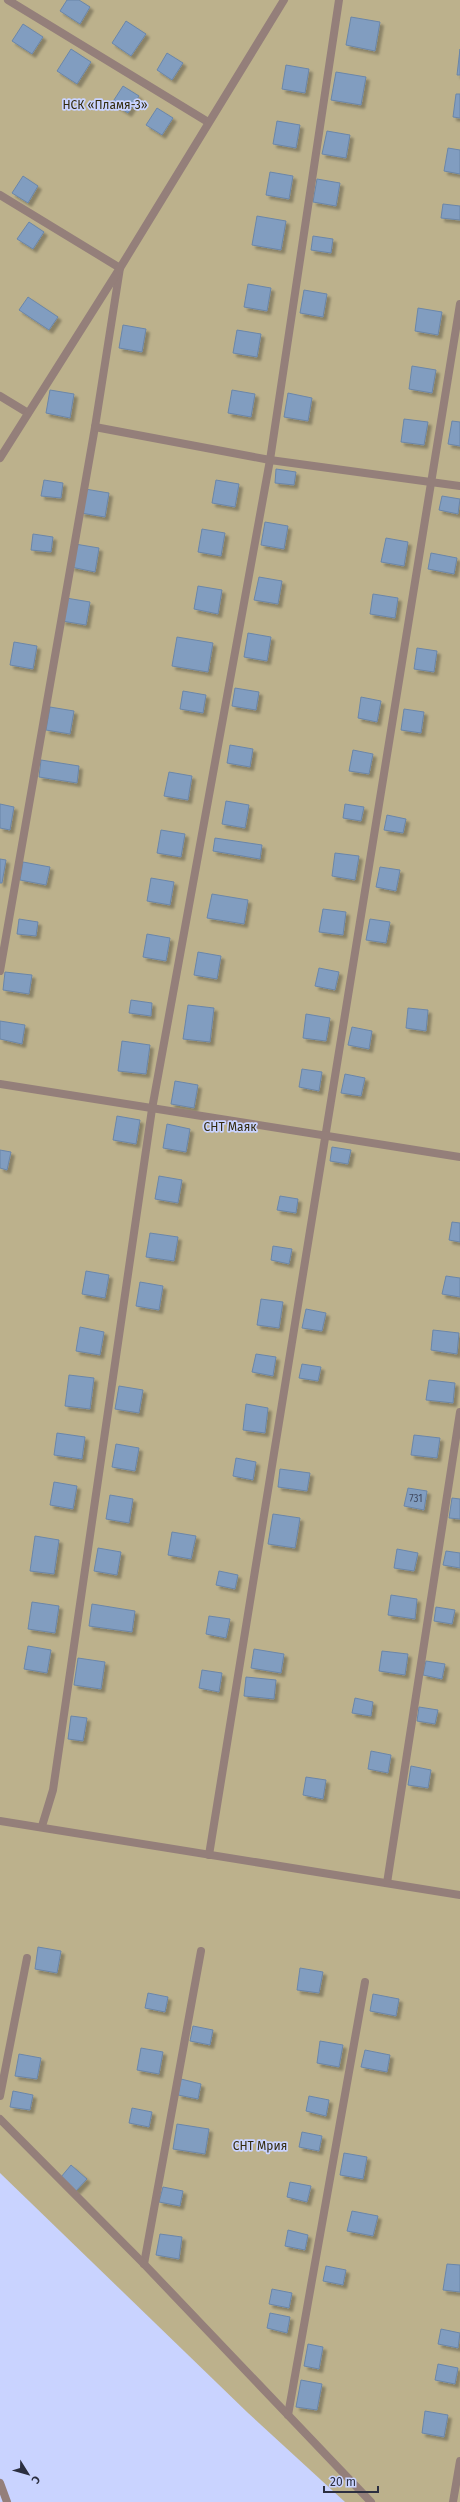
<svg xmlns="http://www.w3.org/2000/svg" width="460" height="2502" font-family="'Fira Sans',sans-serif">
	<defs>
		<filter id="shadow"><feDropShadow dx="3.5" dy="3.5" stdDeviation="1" flood-color="#0004"/></filter>
	</defs>
	<rect width="100%" height="100%" fill="#c9d3ff"/>
	<!-- green -->
	<path fill="#bcb18c" d="M0,0h460v2502h-115l-98,-90 -247,-239z"/>
	<!-- building -->
	<g fill="#819dc0" stroke="#6b86a8" filter="url(#shadow)">
		<path d="M67,0h12l11,7 -10,17 -20,-13z"/>
		<path d="M351,17l29,5 -5,29 -29,-6z"/>
		<path d="M126,21l20,13 -15,22 -19,-13z"/>
		<path d="M23,24l20,13 -11,17 -20,-13z"/>
		<path d="M71,49l20,13 -14,22 -20,-13z"/>
		<path d="M460,49v26h-3z"/>
		<path d="M167,53l16,10 -11,17 -15,-10z"/>
		<path d="M286,65l23,4 -4,24 -23,-4z"/>
		<path d="M336,72l30,5 -5,28 -30,-5z"/>
		<path d="M123,86l16,10 -11,17 -16,-10z"/>
		<path d="M456,94h4v24l-7,-1z"/>
		<path d="M157,108l16,10 -11,17 -16,-10z"/>
		<path d="M277,121l23,4 -4,23 -23,-4z"/>
		<path d="M327,131l23,4 -4,23 -24,-4z"/>
		<path d="M448,148l12,2v24l-16,-3z"/>
		<path d="M270,172l23,4 -4,23 -23,-4z"/>
		<path d="M23,176l15,10 -10,17 -16,-10z"/>
		<path d="M317,179l23,4 -4,23 -23,-4z"/>
		<path d="M443,204l17,2v14l-19,-2z"/>
		<path d="M257,216l29,5 -5,29 -29,-5z"/>
		<path d="M29,222l15,10 -11,17 -16,-10z"/>
		<path d="M313,236l20,3 -2,14 -20,-3z"/>
		<path d="M248,284l23,4 -4,23 -23,-4z"/>
		<path d="M304,290l23,4 -4,23 -23,-4z"/>
		<path d="M28,297l30,20 -9,13 -30,-20z"/>
		<path d="M418,308l24,4 -4,23 -23,-4z"/>
		<path d="M123,325l23,4 -4,23 -23,-4z"/>
		<path d="M237,330l24,4 -4,23 -24,-4z"/>
		<path d="M412,366l24,4 -4,23 -23,-4z"/>
		<path d="M50,390l24,4 -4,24 -24,-5z"/>
		<path d="M232,390l23,4 -4,23 -23,-4z"/>
		<path d="M288,393l24,5 -4,23 -24,-4z"/>
		<path d="M404,419l24,3 -4,23 -23,-3z"/>
		<path d="M452,421l8,1v24l-12,-2z"/>
		<path d="M276,469l20,3 -2,13 -19,-2z"/>
		<path d="M44,480l19,3 -2,15 -20,-2z"/>
		<path d="M216,480l23,4 -4,23 -23,-4z"/>
		<path d="M85,489l24,4 -4,24 -24,-4z"/>
		<path d="M442,496l18,3 -2,15 -19,-4z"/>
		<path d="M265,522l23,4 -4,23 -23,-4z"/>
		<path d="M202,529l23,4 -4,23 -23,-4z"/>
		<path d="M33,534l20,3 -2,15 -20,-2z"/>
		<path d="M386,538l22,4 -4,24 -23,-4z"/>
		<path d="M75,544l24,4 -4,24 -24,-5z"/>
		<path d="M431,553l26,5 -3,16 -26,-5z"/>
		<path d="M259,577l23,4 -4,23 -24,-4z"/>
		<path d="M198,586l24,4 -4,24 -24,-5z"/>
		<path d="M373,594l25,4 -3,20 -25,-4z"/>
		<path d="M66,598l24,4 -4,23 -24,-4z"/>
		<path d="M248,633l23,4 -4,24 -23,-4z"/>
		<path d="M177,637l36,6 -5,29 -36,-6z"/>
		<path d="M14,642l23,4 -4,23 -23,-4z"/>
		<path d="M417,648l20,3 -3,21 -20,-3z"/>
		<path d="M235,688l24,4 -3,18 -24,-4z"/>
		<path d="M183,691l23,4 -3,18 -23,-4z"/>
		<path d="M361,697l20,4 -4,21 -19,-4z"/>
		<path d="M50,707l24,4 -4,23 -24,-4z"/>
		<path d="M404,709l20,3 -3,21 -20,-3z"/>
		<path d="M230,745l23,4 -3,18 -23,-4z"/>
		<path d="M353,750l20,4 -4,20 -20,-3z"/>
		<path d="M41,760l38,6 -2,17 -38,-6z"/>
		<path d="M169,772l23,4 -4,24 -24,-4z"/>
		<path d="M226,801l23,4 -4,23 -23,-4z"/>
		<path d="M0,804l14,3 -4,23 -10,-2z"/>
		<path d="M345,804l19,3 -3,14 -18,-3z"/>
		<path d="M387,815l19,4 -3,14 -19,-3z"/>
		<path d="M161,830l24,4 -4,23 -24,-4z"/>
		<path d="M215,838l47,7 -2,14 -47,-8z"/>
		<path d="M335,853l24,3 -4,24 -23,-4z"/>
		<path d="M0,859l6,1 -4,23h-2z"/>
		<path d="M23,862l27,5 -4,18 -26,-5z"/>
		<path d="M380,867l20,3 -4,21 -20,-4z"/>
		<path d="M151,878l23,4 -4,23 -23,-4z"/>
		<path d="M212,894l36,6 -4,24 -37,-6z"/>
		<path d="M323,909l23,3 -3,23 -24,-3z"/>
		<path d="M19,919l19,3 -2,14 -19,-2z"/>
		<path d="M370,919l20,3 -4,21 -20,-3z"/>
		<path d="M147,934l23,4 -4,23 -23,-4z"/>
		<path d="M198,952l23,4 -4,23 -23,-4z"/>
		<path d="M319,968l20,4 -4,18 -20,-4z"/>
		<path d="M5,972l27,3 -3,19 -26,-4z"/>
		<path d="M131,1000l21,3 -1,13 -22,-3z"/>
		<path d="M188,1005l26,3 -4,34 -27,-3z"/>
		<path d="M408,1008l20,2 -2,21 -20,-3z"/>
		<path d="M306,1014l24,4 -4,23 -23,-3z"/>
		<path d="M0,1021l25,4 -3,19 -22,-5z"/>
		<path d="M352,1027l20,4 -3,18 -21,-4z"/>
		<path d="M122,1041l28,4 -4,29 -28,-3z"/>
		<path d="M302,1069l20,3 -3,19 -20,-4z"/>
		<path d="M345,1074l20,4 -4,18 -20,-3z"/>
		<path d="M175,1081l23,4 -4,23 -23,-4z"/>
		<path d="M117,1116l23,4 -4,24 -23,-4z"/>
		<path d="M167,1124l23,5 -4,23 -23,-4z"/>
		<path d="M332,1147l19,3 -3,14 -18,-3z"/>
		<path d="M0,1150l11,2 -4,18 -7,-2z"/>
		<path d="M159,1176l23,4 -4,23 -23,-4z"/>
		<path d="M280,1196l18,3 -2,14 -19,-3z"/>
		<path d="M452,1222l8,1v19l-11,-2z"/>
		<path d="M150,1233l28,4 -4,24 -28,-4z"/>
		<path d="M273,1246l19,3 -3,15 -18,-4z"/>
		<path d="M86,1271l23,4 -4,23 -23,-4z"/>
		<path d="M446,1276l14,2v19l-18,-3z"/>
		<path d="M140,1282l23,4 -4,24 -23,-4z"/>
		<path d="M261,1299l22,3 -4,26 -22,-3z"/>
		<path d="M306,1309l20,4 -4,18 -20,-3z"/>
		<path d="M80,1327l24,5 -4,23 -24,-4z"/>
		<path d="M433,1330l26,3 -2,21 -26,-4z"/>
		<path d="M256,1354l20,3 -3,19 -21,-4z"/>
		<path d="M302,1364l19,3 -3,14 -19,-3z"/>
		<path d="M69,1375l25,3 -4,31 -25,-3z"/>
		<path d="M429,1380l26,3 -2,20 -27,-3z"/>
		<path d="M119,1386l24,4 -4,23 -24,-4z"/>
		<path d="M246,1404l22,4 -3,25 -22,-3z"/>
		<path d="M57,1433l28,4 -3,22 -28,-4z"/>
		<path d="M414,1435l26,3 -3,20 -26,-3z"/>
		<path d="M116,1444l23,4 -4,23 -23,-4z"/>
		<path d="M236,1458l20,4 -3,18 -20,-4z"/>
		<path d="M280,1469l30,4 -3,18 -29,-4z"/>
		<path d="M54,1482l23,4 -4,23 -23,-4z"/>
		<path d="M408,1488l19,3 -3,19 -20,-4z"/>
		<path d="M110,1495l23,4 -4,24 -23,-4z"/>
		<path d="M452,1498l8,1v20l-11,-1z"/>
		<path d="M273,1514l27,4 -5,30 -27,-4z"/>
		<path d="M172,1532l24,4 -5,23 -23,-4z"/>
		<path d="M35,1536l24,4 -5,34 -24,-3z"/>
		<path d="M98,1548l23,4 -4,23 -23,-4z"/>
		<path d="M397,1549l21,4 -4,18 -20,-3z"/>
		<path d="M446,1551l14,2v15l-17,-3z"/>
		<path d="M219,1571l19,4 -3,14 -19,-4z"/>
		<path d="M391,1595l26,4 -2,20 -27,-4z"/>
		<path d="M32,1602l27,4 -4,27 -27,-4z"/>
		<path d="M92,1604l43,7 -3,21 -43,-6z"/>
		<path d="M436,1607l19,3 -3,14 -18,-3z"/>
		<path d="M209,1616l21,3 -4,19 -20,-4z"/>
		<path d="M28,1646l23,4 -4,23 -23,-4z"/>
		<path d="M254,1649l30,5 -3,19 -30,-5z"/>
		<path d="M382,1651l26,3 -3,21 -26,-4z"/>
		<path d="M78,1658l27,4 -4,27 -27,-4z"/>
		<path d="M426,1661l19,3 -3,15 -19,-4z"/>
		<path d="M202,1670l20,3 -3,19 -20,-4z"/>
		<path d="M246,1677l30,3 -2,19 -30,-3z"/>
		<path d="M355,1698l18,4 -2,14 -19,-3z"/>
		<path d="M419,1707l19,3 -3,14 -18,-3z"/>
		<path d="M71,1716l16,2 -4,23 -15,-2z"/>
		<path d="M371,1751l20,4 -3,18 -20,-4z"/>
		<path d="M411,1766l20,4 -3,18 -20,-3z"/>
		<path d="M306,1777l20,3 -3,19 -20,-4z"/>
		<path d="M38,1947l23,4 -4,22 -22,-4z"/>
		<path d="M300,1968l23,4 -4,21 -22,-3z"/>
		<path d="M148,1993l20,4 -3,15 -20,-4z"/>
		<path d="M373,1994l26,5 -3,17 -26,-5z"/>
		<path d="M193,2026l20,4 -3,15 -20,-4z"/>
		<path d="M320,2041l23,4 -4,22 -22,-4z"/>
		<path d="M141,2048l22,4 -4,22 -22,-4z"/>
		<path d="M365,2050l25,5 -3,17 -26,-5z"/>
		<path d="M19,2054l22,4 -4,21 -22,-3z"/>
		<path d="M181,2079l20,5 -3,15 -20,-4z"/>
		<path d="M13,2091l20,4 -3,15 -20,-3z"/>
		<path d="M309,2096l20,4 -3,16 -20,-5z"/>
		<path d="M132,2108l20,4 -3,15 -20,-4z"/>
		<path d="M177,2124l32,5 -4,25 -32,-5z"/>
		<path d="M302,2132l20,4 -3,15 -20,-4z"/>
		<path d="M344,2153l23,4 -4,22 -23,-4z"/>
		<path d="M71,2165l16,14 -11,12 -15,-14z"/>
		<path d="M290,2182l21,4 -4,16 -20,-5z"/>
		<path d="M163,2187l20,4 -3,15 -21,-4z"/>
		<path d="M352,2211l26,5 -5,20 -26,-5z"/>
		<path d="M288,2230l20,5 -3,15 -20,-4z"/>
		<path d="M160,2234l22,3 -3,22 -23,-4z"/>
		<path d="M447,2264l13,1v27l-17,-2z"/>
		<path d="M326,2266l20,4 -3,15 -20,-4z"/>
		<path d="M272,2289l20,4 -3,15 -20,-4z"/>
		<path d="M270,2313l20,4 -3,16 -20,-5z"/>
		<path d="M441,2329l19,4 -2,15 -20,-4z"/>
		<path d="M308,2344l15,3 -4,22 -15,-3z"/>
		<path d="M438,2364l20,4 -3,16 -20,-4z"/>
		<path d="M301,2380l21,4 -5,26 -21,-3z"/>
		<path d="M425,2411l23,4 -4,22 -22,-4z"/>
	</g>
	<g fill="none" stroke-linecap="round" stroke-linejoin="round">
		<!-- service -->
		<g stroke="#947f7a" stroke-width="8">
			<path d="M8,0l200,122"/>
			<path d="M0,195l120,73 -25,159 -95,544"/>
			<path d="M0,396l28,17"/>
			<path d="M42,1826l11,-36 99,-681 118,-649 69,-460"/>
			<path d="M209,1855l251,-1551"/>
			<path d="M387,1883l73,-471"/>
			<path d="M0,2096l27,-138"/>
			<path d="M144,2264l57,-313"/>
			<path d="M288,2415l77,-433"/>
			<path d="M453,2502l7,-41"/>
		</g>
		<!-- minor -->
		<g stroke="#947f7a" stroke-width="8">
			<path d="M95,427l175,33 190,26"/>
			<path d="M0,458l120,-190 164,-268"/>
			<path d="M0,1084l460,73"/>
			<path d="M0,1821l460,74"/>
			<path d="M0,2119l144,145 227,238"/>
			<path d="M0,2483l7,19"/>
		</g>
	</g>
	<g text-anchor="middle" dominant-baseline="central" stroke-width="3.5" stroke-linejoin="round" paint-order="stroke">
		<!-- number labels -->
		<g font-size="10" fill="#414a60">
			<text x="416" y="1499">731</text>
		</g>
		<!-- park labels -->
		<g font-size="12" fill="#322a0d" stroke="#c9d3ff">
			<text x="105" y="105">НСК «Пламя-3»</text>
			<text x="230" y="1127">СНТ Маяк</text>
			<text x="260" y="2146">СНТ Мрия</text>
		</g>
	</g>
	<!-- north arrow -->
	<g transform="translate(28 2474) rotate(127)" stroke="#c9d3ff" stroke-width="3" paint-order="stroke">
	<path d="M0-3L7 15L0 10L-7 15Z" fill="#2c2f40"/>
	<text y="-6" font-size="11" font-weight="bold" text-anchor="middle" fill="#2c2f40">С</text>
	</g>
	<!-- scale -->
	<path d="M324 2486v6h54v-6" fill="none" stroke="#2c2f40" stroke-width="2"/>
	<text x="330" y="2486" font-size="12" fill="#2c2f40" stroke="#c9d3ff" stroke-width="3" paint-order="stroke">20 m</text>
</svg>
